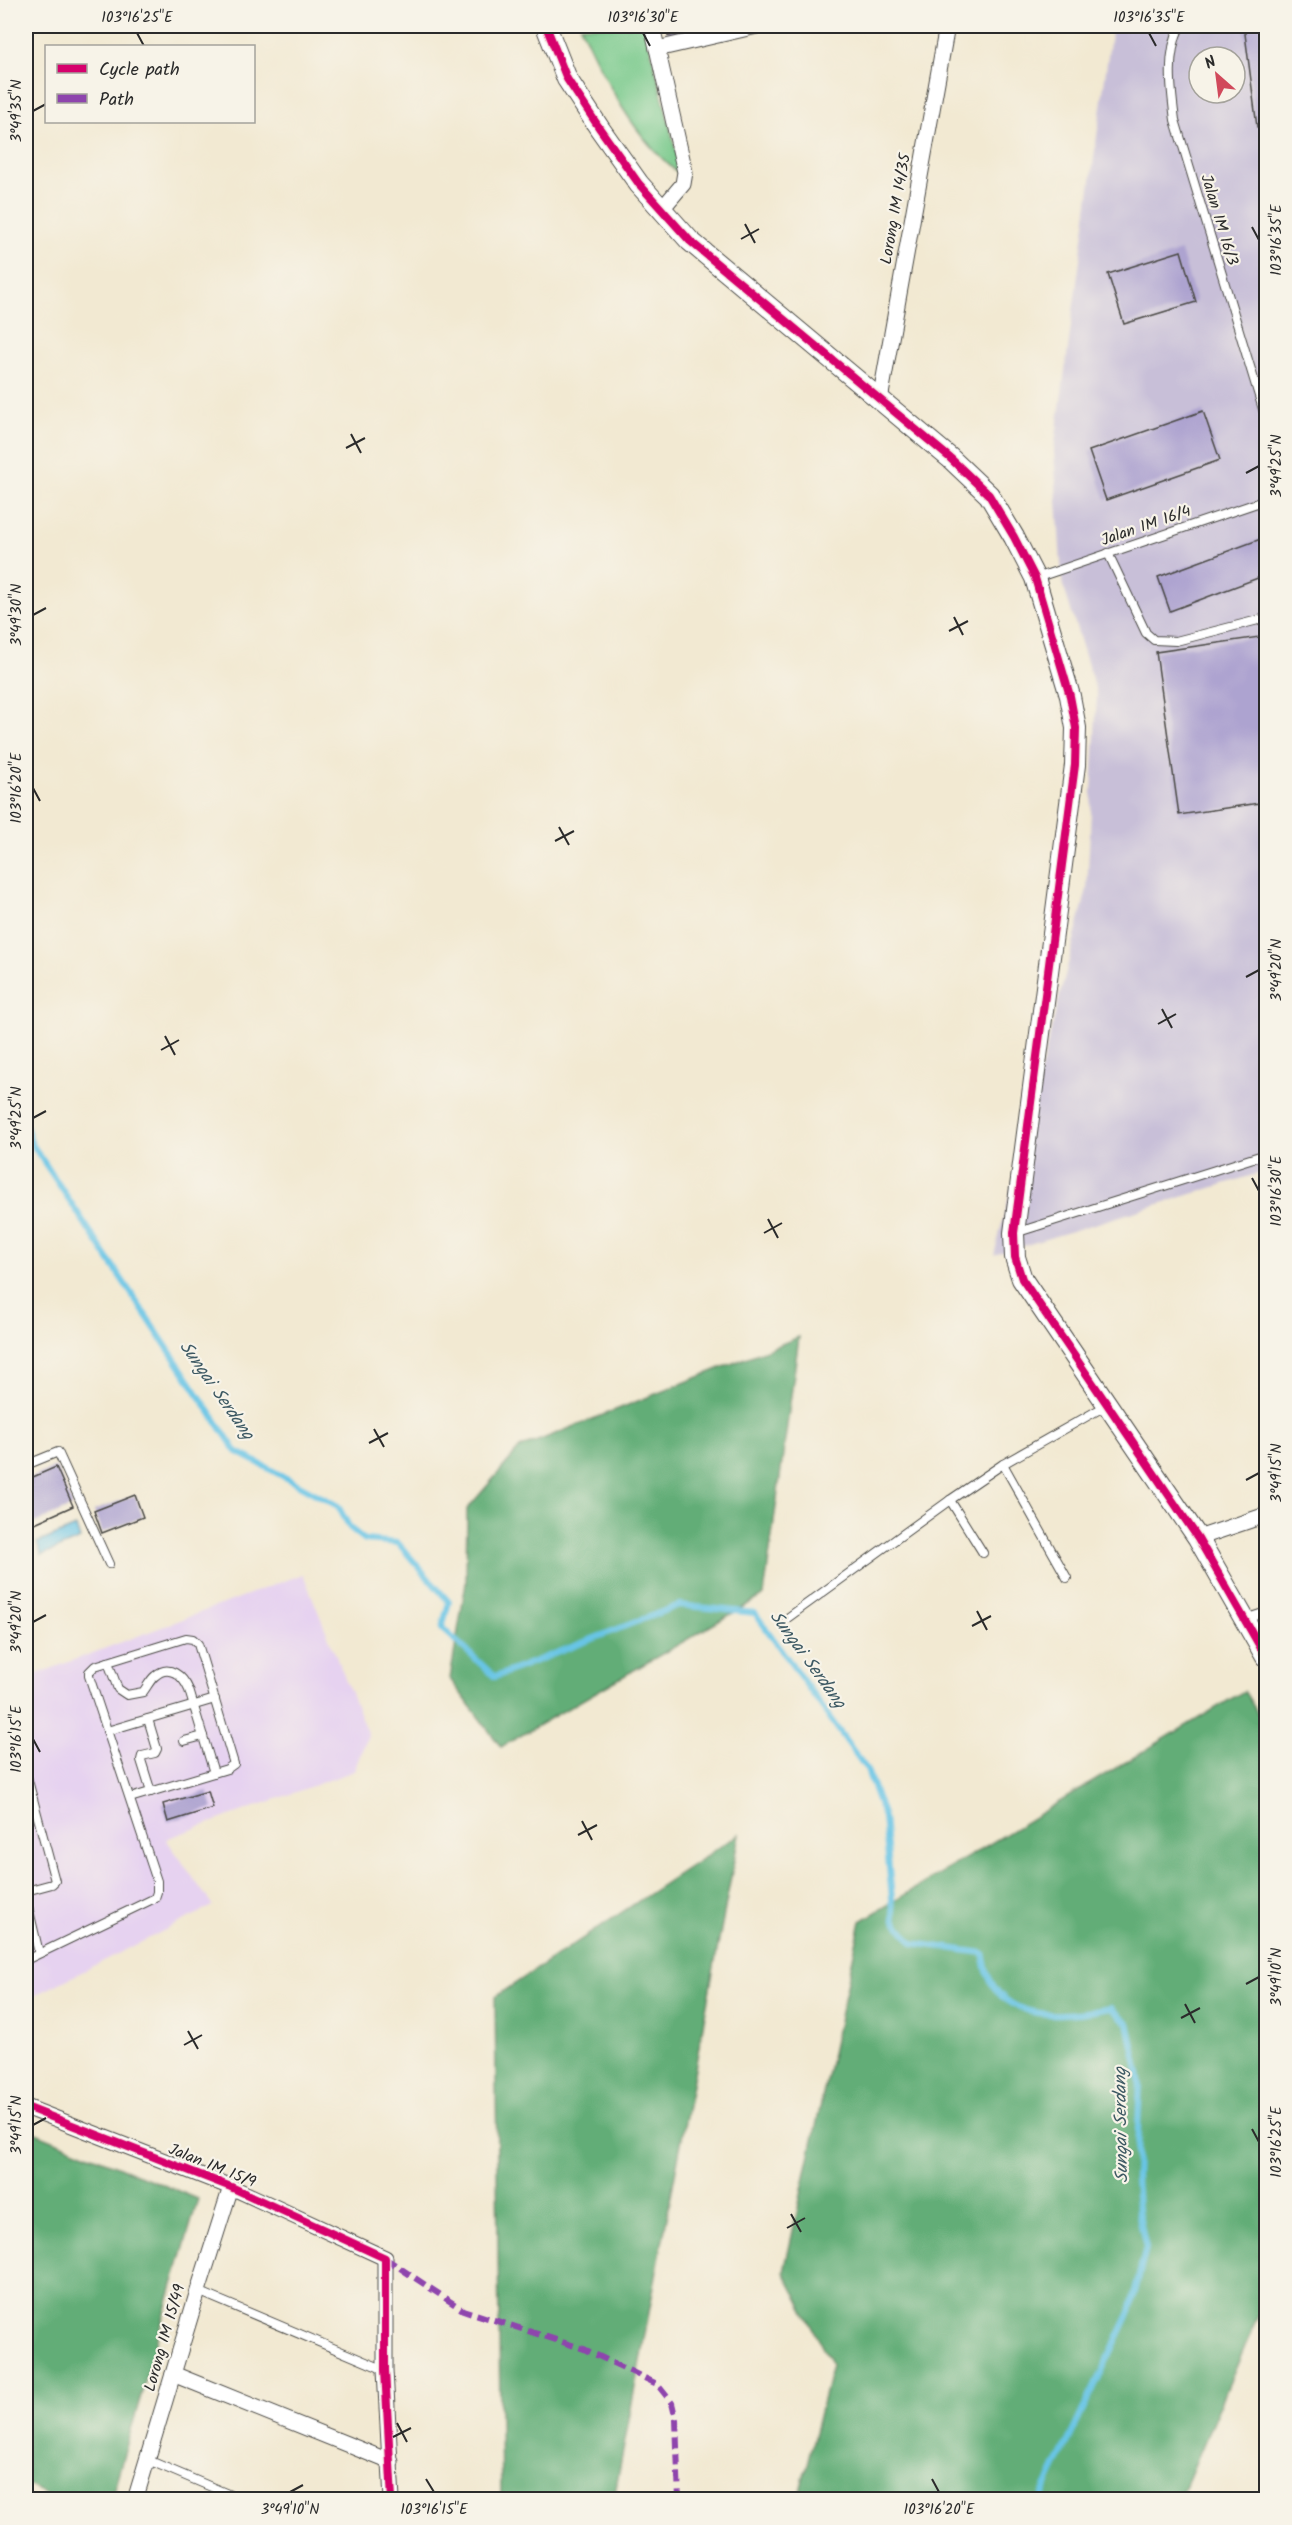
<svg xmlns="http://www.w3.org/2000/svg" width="1292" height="2525" font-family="Kalam,sans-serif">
	<rect width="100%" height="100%" fill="#f7f3e8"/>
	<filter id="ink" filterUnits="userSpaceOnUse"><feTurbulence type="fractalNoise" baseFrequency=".0167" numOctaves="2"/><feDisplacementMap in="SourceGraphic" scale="12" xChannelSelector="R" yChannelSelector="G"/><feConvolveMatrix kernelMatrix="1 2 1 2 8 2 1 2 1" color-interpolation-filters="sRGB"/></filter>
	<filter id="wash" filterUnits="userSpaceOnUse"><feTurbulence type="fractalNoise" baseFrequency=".008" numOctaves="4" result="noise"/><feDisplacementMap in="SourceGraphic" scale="24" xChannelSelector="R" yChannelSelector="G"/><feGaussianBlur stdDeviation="1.35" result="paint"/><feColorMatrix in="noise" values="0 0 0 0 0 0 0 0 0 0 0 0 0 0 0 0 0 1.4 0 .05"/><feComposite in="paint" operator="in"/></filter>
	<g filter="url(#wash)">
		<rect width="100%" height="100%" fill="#f2e9d2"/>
		<!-- built -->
		<path fill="#e6d2f0" d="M303,1574l65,161 -14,36 -188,68 47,67 -187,94v-322z"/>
		<!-- industrial -->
		<path fill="#c8bfd8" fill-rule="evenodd" d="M1112,26h154v1145l-272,84 93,-366 10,-194 -35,-114 -8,-130zM1199,57h36v36h-36z"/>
		<!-- green -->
		<path fill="#78c98b" stroke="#527a5b" stroke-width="1.5" d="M580,26h65l37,150c-49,-38 -77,-96 -102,-150z"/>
		<!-- forest -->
		<g fill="#62ad77" stroke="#466c51" stroke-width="1.5">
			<path d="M799,1337l-35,258 -263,152 -51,-68 16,-97 1,-73 53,-61z"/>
			<path d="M1244,1691l22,35v571l-86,202h-382l34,-134 -48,-93 77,-351z"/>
			<path d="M739,1834l-125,665h-113l-6,-502z"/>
			<path d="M26,2129l172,70 -87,300h-55l-30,-15z"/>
		</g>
		<!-- water -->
		<path fill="#68c5e6" stroke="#4a7888" stroke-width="1.5" d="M76,1527l4,12 -38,16 -5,-12z"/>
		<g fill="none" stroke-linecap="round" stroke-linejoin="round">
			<!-- stream -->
			<path stroke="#68c5e6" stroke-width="6" d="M26,1127l6,17 204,307 102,55 12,22 15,12 33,3 51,59 -7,26 53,49 184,-72 76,8 112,157 17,47 10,102 19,24 70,10c2,7 3,15 5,22 19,50 82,41 123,33l17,15 12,56 -4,98 2,34 8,37 -16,64 -90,188"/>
		</g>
		<g id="blocks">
			<!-- building -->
			<g fill="#ada3d0">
				<path d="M666,26h50l-48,10z"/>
				<path d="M1244,26h22v100l-9,1z"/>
				<path d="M1181,251l15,51 -72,22 -16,-50z"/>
				<path d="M1203,411l17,49 -114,40 -17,-49z"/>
				<path d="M1266,537v38l-96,36 -12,-34z"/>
				<path d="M1266,636v166l-87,13 -23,-163z"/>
				<path d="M56,1467l17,39 -47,21v-47z"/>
				<path d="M135,1495l8,22 -41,16 -8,-22z"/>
				<path d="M208,1791l5,17 -45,14 -5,-18z"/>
			</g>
		</g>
	</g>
	<g filter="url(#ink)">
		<use href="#blocks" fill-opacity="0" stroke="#494844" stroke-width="1.5"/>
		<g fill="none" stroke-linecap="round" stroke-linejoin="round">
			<defs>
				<g id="service">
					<path d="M1180,26c-14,29 -9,63 -5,94l91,299"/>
					<path d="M1108,553l38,80 8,7 22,1 90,-23"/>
					<path d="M1036,578l230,-78"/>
					<path d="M1015,1233l251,-79"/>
					<path d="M1003,1464l64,114"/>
					<path d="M26,1465l32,-13 51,112"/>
					<path d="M950,1500l33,53"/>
					<path d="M786,1619l164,-119 53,-36 104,-59"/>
					<path d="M1245,1619l21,-7"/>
					<path d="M108,1662l10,27 9,6 16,-3c4,-5 7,-12 12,-16 14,-13 28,0 34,14l25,83"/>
					<path d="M148,1719l9,30 -2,4 -13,3 -1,4 10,32"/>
					<path d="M107,1731l108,-32"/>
					<path d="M184,1741l19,-5"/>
					<path d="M26,1773l29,108 -3,3 -26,7"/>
					<path d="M26,1898l13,55"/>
					<path d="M26,1960l129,-62 2,-6v-11l-68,-205v-4l6,-6 91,-28 7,1 5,5 36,120 -7,5 -97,29"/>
					<path d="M198,2291l187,79"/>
					<path d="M148,2460l94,40"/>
				</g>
				<g id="minor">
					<path d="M652,26l33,146 -2,12 -22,26"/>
					<path d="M657,49l100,-23"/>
					<path d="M880,400l67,-374"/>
					<path d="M1198,1538l68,-23"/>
					<path d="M26,2107l205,80 154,71v112l7,130"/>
					<path d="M173,2374l218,88"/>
					<path d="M135,2500l63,-209 33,-104"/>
				</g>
				<path id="tertiary" d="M546,26l21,53 33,50 39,55 51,57 260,217 39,37 25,42 21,41 35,118 6,32 -1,37 -61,468 1,24 7,22 176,259 68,119"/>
			</defs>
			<!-- service casing -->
			<use href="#service" stroke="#494844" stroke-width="10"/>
			<!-- minor casing -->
			<use href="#minor" stroke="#494844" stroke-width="17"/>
			<!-- tertiary casing -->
			<use href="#tertiary" stroke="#494844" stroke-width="22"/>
			<!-- service -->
			<use href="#service" stroke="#fff" stroke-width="8"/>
			<!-- minor -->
			<use href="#minor" stroke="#fff" stroke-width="15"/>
			<!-- tertiary -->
			<use href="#tertiary" stroke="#fff" stroke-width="20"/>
			<!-- quiet -->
			<path stroke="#8e44ad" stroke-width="6" stroke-dasharray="12 6" stroke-linecap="butt" d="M385,2258l78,52 121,39 73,35 15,19 4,17 3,80"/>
			<defs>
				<g id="cycleway">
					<path d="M546,26l21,53 33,50 39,55 51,57 260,217 39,37 25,42 21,41 35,118 6,32 -1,37 -61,468 1,24 7,22 176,259 68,119"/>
					<path d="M26,2107l205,80 154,71v112l7,130"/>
				</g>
			</defs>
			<!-- cycleway casing -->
			<use href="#cycleway" stroke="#f7f3e8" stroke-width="11"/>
			<!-- cycleway -->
			<use href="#cycleway" stroke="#d6006c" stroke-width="8"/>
		</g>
	</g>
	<!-- ticks -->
	<path fill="none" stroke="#2b2b2b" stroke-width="2" d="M137,33l7,13M643,33l7,13M1149,33l7,13M33,111l13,-7M745,224l10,19M1252,227l7,13M741,239l18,-10M351,434l10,19M346,448l19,-10M1246,473l13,-7M33,615l13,-7M954,617l9,18M949,631l19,-10M33,788l7,13M559,827l10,18M555,841l19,-10M1246,977l13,-7M1162,1009l10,19M1158,1024l18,-10M165,1036l10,19M161,1050l18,-10M33,1118l13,-7M1252,1178l7,13M768,1219l10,19M764,1233l18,-10M374,1429l10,18M369,1443l19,-10M1246,1480l13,-7M977,1611l10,19M33,1622l13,-7M972,1626l19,-10M33,1739l7,13M582,1821l10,19M578,1835l19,-10M1246,1984l13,-7M1185,2004l10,19M1181,2018l19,-10M188,2031l10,18M184,2045l18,-10M33,2125l13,-7M1252,2129l7,13M791,2214l10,18M787,2228l18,-10M397,2423l10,19M393,2437l18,-9M426,2479l8,13M932,2479l7,13M290,2492l13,-7"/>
	<g text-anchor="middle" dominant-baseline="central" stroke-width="4.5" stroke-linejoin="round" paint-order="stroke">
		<!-- street labels -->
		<g font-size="16" fill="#2b2b2b" stroke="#f7f3e8">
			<text transform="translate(896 209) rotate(-80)">Lorong IM 14/35</text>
			<text transform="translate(1219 220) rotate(73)">Jalan IM 16/3</text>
			<text transform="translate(1146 526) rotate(-19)">Jalan IM 16/4</text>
			<text transform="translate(212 2166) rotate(22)">Jalan IM 15/9</text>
			<text transform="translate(165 2338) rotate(-74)">Lorong IM 15/49</text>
		</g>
		<!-- water labels -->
		<g font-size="18" font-style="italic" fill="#3d5963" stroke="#f7f3e8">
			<text transform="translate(216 1391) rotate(55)">Sungai Serdang</text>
			<text transform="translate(807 1660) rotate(54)">Sungai Serdang</text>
			<text transform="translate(1122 2125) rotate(-91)">Sungai Serdang</text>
		</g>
	</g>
	<!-- margin -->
	<rect width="1292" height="2525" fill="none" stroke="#f7f3e8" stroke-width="66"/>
	<!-- legend -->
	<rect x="45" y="45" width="210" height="78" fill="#f7f3e8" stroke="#a5a39c" stroke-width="1.5"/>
	<rect x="57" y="64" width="30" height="9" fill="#d6006c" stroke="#a5a39c" stroke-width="1.5"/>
	<text x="99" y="75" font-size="18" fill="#2b2b2b">Cycle path</text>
	<rect x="57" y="94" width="30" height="9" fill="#8e44ad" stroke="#a5a39c" stroke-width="1.5"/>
	<text x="99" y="105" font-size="18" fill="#2b2b2b">Path</text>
	<!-- north arrow -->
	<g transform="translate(1217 75) rotate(332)"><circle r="28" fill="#f7f3e8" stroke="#a5a39c" stroke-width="1.5"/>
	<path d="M0-4.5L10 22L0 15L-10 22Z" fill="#d1495b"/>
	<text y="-9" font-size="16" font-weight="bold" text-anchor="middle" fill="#2b2b2b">N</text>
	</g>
	<rect x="33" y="33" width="1226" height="2459" fill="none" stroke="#2b2b2b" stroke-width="2"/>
	<g font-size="15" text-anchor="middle" fill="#2b2b2b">
		<text x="137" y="22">103°16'25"E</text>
		<text x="643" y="22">103°16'30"E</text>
		<text x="1149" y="22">103°16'35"E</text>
		<text transform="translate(16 111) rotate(-90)" y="5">3°49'35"N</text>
		<text transform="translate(1276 240) rotate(-90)" y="5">103°16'35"E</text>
		<text transform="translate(1276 466) rotate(-90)" y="5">3°49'25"N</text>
		<text transform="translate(16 615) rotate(-90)" y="5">3°49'30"N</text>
		<text transform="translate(16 788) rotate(-90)" y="5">103°16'20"E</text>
		<text transform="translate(1276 970) rotate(-90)" y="5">3°49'20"N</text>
		<text transform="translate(16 1118) rotate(-90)" y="5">3°49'25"N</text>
		<text transform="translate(1276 1191) rotate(-90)" y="5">103°16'30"E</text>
		<text transform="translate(1276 1473) rotate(-90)" y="5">3°49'15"N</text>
		<text transform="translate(16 1622) rotate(-90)" y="5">3°49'20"N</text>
		<text transform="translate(16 1739) rotate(-90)" y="5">103°16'15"E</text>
		<text transform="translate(1276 1977) rotate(-90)" y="5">3°49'10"N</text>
		<text transform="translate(16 2125) rotate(-90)" y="5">3°49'15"N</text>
		<text transform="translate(1276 2142) rotate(-90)" y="5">103°16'25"E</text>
		<text x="290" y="2514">3°49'10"N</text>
		<text x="434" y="2514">103°16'15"E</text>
		<text x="939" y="2514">103°16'20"E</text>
	</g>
</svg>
